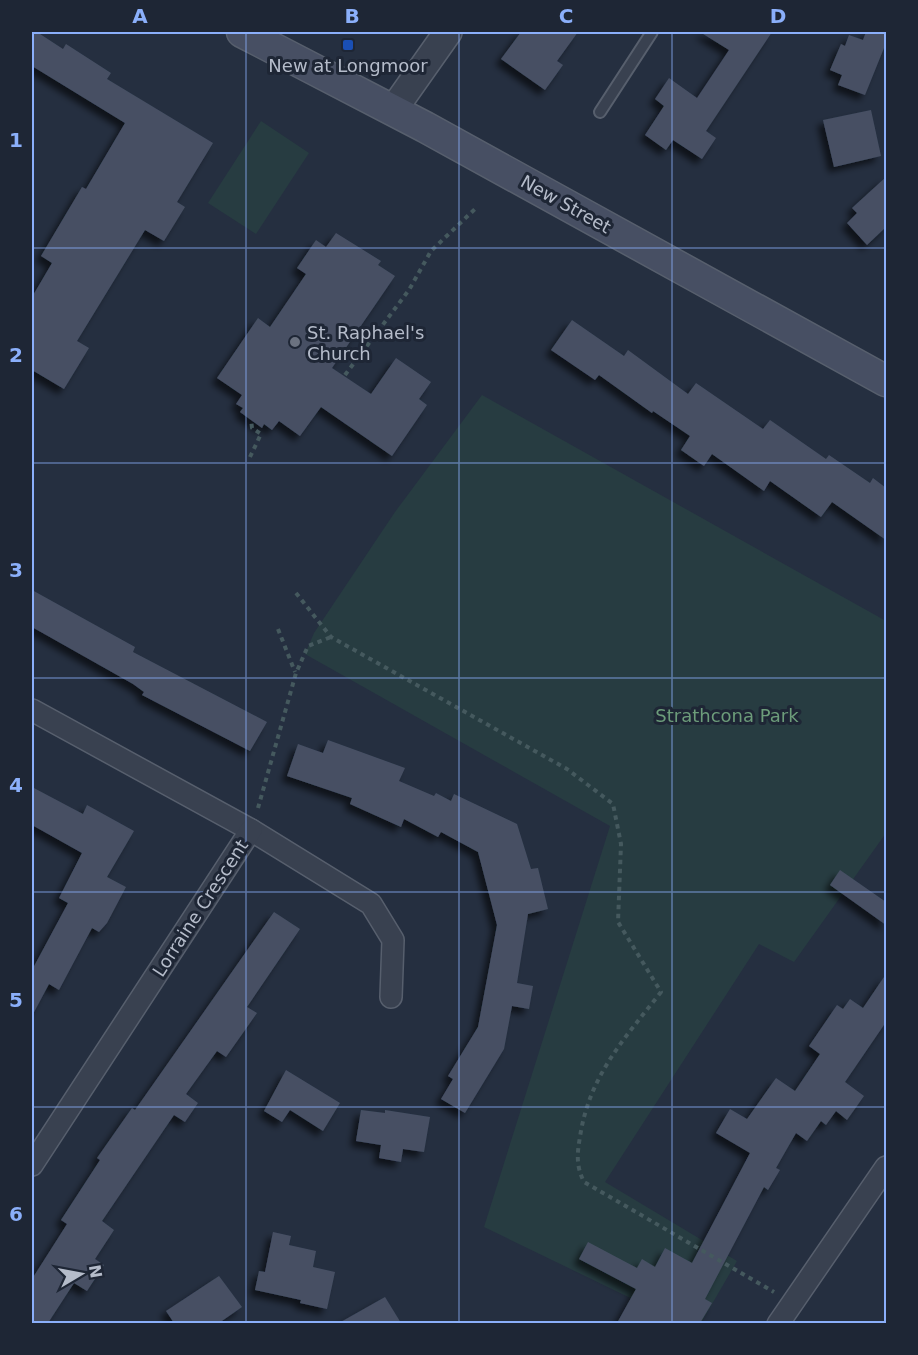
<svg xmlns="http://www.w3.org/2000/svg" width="918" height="1355" font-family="'DejaVu Sans',sans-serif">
	<defs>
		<filter id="shadow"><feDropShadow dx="-5.5" dy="5.5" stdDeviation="3" flood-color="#0009"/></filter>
	</defs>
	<rect width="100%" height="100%" fill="#252f40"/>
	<!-- green -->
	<g fill="#273c41">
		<path d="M261,121l48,32 -53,81 -48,-31z"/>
		<path d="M482,395l404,226v212l-92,129 -35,-18 -154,238 132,79 -36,62h-19l-198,-96 126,-401 -305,-172 9,-21 81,-121z"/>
	</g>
	<!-- building -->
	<g fill="#465064" filter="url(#shadow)">
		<path d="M32,32h5l26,17 3,-5 45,29 -4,6 106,64 -36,59 8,5 -21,34 -19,-11 -68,111 12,7 -25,41 -32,-19v-73l20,-34 -11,-7 41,-69 4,2 39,-66 -93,-57z"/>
		<path d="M521,32h57l-21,29 6,4 -18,25 -44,-31z"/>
		<path d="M700,32h72l-66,99 10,7 -14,21 -29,-19 -7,10 -21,-15 19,-29 -9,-7 14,-21 28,20 32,-48z"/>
		<path d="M866,32h20v11l-21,52 -27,-10 4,-10 -12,-5 11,-26 4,2 4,-11 14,5z"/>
		<path d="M871,110l10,46 -47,11 -11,-47z"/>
		<path d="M886,177v50l-19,18 -20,-22 10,-10 -5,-5z"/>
		<path d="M336,233l45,28 -3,4 17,11 -63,92 39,26 25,-36 35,24 -12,17 8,6 -35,51 -71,-49 -21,29 -21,-15 -7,9 -8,-6 -2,4 -22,-16 3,-4 -7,-4 6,-9 -25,-17 41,-60 12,9 36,-53 -9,-6 19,-28 10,7z"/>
		<path d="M572,320l52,36 4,-6 60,44 8,-11 67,46 7,-9 56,39 3,-4 41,28 3,-5 13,10v52l-54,-38 -11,15 -51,-36 -6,10 -52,-37 -8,12 -23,-16 9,-14 -37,-25 -1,2 -53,-38 -4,5 -44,-30z"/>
		<path d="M32,590l103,57 -2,5 134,70 -17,29 -108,-56 2,-3 -11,-8 -101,-57z"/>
		<path d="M328,740l77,28 -6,13 35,15 2,-3 15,8 3,-7 63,30 14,45 7,-1 10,41 -20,5 -11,69 16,3 -4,23 -17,-3 -8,43 -39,64 -24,-14 12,-20 -5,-3 30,-49 19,-102 -19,-73 -37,-20 -3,5 -34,-18 -3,8 -51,-23 2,-6 -65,-22 11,-32 25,9z"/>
		<path d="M32,787l51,27 4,-9 47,26 -27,46 19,10 -19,36 -8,9 -7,-4 -33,62 -10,-6 -17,32v-46l36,-67 -9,-5 23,-45 -50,-28z"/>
		<path d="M840,870l46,32v23l-56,-40z"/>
		<path d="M274,912l26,17 -53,78 10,6 -31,44 -9,-6 -31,43 12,9 -13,19 -11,-7 -72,106 12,9 -19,29 9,6 -17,26 -13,-8 -26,40h-16v-44l35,-55 -6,-4 39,-60 -3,-2 35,-50 3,2z"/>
		<path d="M886,974v48l-41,60 19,14 -17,24 -11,-9 -10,14 -5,-4 -14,20 -11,-8 -20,35 4,2 -12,20 -4,-3 -59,112 7,4 -12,20h-83l19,-34 -57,-30 9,-17 49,26 5,-9 13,8 10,-19 27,15 58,-110 -34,-20 14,-24 17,10 29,-41 19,13 25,-37 -11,-8 28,-41 6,4 7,-10 13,9z"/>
		<path d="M286,1070l54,33 -17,28 -33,-21 -8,12 -18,-11z"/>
		<path d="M361,1110l24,3v-3l45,7 -6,35 -21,-3 -2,13 -22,-4 2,-13 -25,-4z"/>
		<path d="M273,1232l18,4 -2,9 27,6 -3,16 22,5 -8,37 -27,-6 1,-3 -46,-10 4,-19 6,1z"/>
		<path d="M219,1276l23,31 -23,16h-45l-8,-12z"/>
		<path d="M385,1297l16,26h-62z"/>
	</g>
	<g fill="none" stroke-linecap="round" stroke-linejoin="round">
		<defs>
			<path id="service" d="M600,112l52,-80"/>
			<g id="minor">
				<path d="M32,710l219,120 120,74 22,36 -2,57"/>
				<path d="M32,1165l219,-335"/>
				<path d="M778,1324l108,-157"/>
			</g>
			<path id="tertiary" d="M393,110l55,-78"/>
			<path id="secondary" d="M242,32l183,95 461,254"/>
		</defs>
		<!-- service casing -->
		<use href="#service" stroke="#575f6d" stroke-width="14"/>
		<!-- minor casing -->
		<use href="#minor" stroke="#575f6d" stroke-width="24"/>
		<!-- tertiary casing -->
		<use href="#tertiary" stroke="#575f6d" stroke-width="30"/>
		<!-- secondary casing -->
		<use href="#secondary" stroke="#575f6d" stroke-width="33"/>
		<!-- path -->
		<g stroke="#45595e" stroke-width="4" stroke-dasharray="4.5 4.5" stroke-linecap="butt">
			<path d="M345,375l64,-85 22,-39 45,-43"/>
			<path d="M250,457l11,-23 -9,-6 -1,-8"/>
			<path d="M296,593l35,44 236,132 46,35 8,40 -3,78 43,70c-37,47 -72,84 -81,145 -3,17 -4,29 4,45l190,110"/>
			<path d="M278,629l17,43"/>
			<path d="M258,808l38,-135 12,-27 23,-9"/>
		</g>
		<!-- service -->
		<use href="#service" stroke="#394150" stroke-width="10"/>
		<!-- minor -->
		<use href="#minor" stroke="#394150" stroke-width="21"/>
		<!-- tertiary -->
		<use href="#tertiary" stroke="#394150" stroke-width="27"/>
		<!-- secondary -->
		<use href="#secondary" stroke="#474f63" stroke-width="30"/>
	</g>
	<!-- grid -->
	<path fill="none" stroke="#8baffa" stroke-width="1.5" stroke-opacity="0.55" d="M246,32v1292M459,32v1292M672,32v1292M32,248h854M32,463h854M32,678h854M32,892h854M32,1107h854"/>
	<!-- markers -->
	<rect fill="#1a4fb4" stroke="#1e2635" stroke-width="2" x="342" y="39" width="12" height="12" rx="3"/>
	<circle fill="#6b7280" stroke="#1e2635" stroke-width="2" cx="295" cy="342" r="6"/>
	<g text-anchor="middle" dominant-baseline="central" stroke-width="6" stroke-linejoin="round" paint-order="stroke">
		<!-- poi labels -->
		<g font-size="18" fill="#b5bcca" stroke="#1e2635">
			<text x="348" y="65">New at Longmoor</text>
			<text x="307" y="332" text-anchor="start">St. Raphael's<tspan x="307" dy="21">Church</tspan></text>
		</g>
		<!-- street labels -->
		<g font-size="18" fill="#b5bcca" stroke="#1e2635">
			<text transform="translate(566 204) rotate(29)">New Street</text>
			<text transform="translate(200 908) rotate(-57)">Lorraine Crescent</text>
		</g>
		<!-- park labels -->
		<g font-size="18" fill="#6c9c7a" stroke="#1e2635">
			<text x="727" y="715">Strathcona Park</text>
		</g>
	</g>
	<!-- border -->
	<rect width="918" height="1355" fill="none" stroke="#1e2635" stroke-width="66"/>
	<!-- north arrow -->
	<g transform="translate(81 1274) rotate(80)" stroke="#1e2635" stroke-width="4.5" paint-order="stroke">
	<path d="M0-4.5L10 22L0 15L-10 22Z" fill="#b5bcca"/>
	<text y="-9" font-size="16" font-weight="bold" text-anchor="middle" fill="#b5bcca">N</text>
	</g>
	<rect x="33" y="33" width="852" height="1289" fill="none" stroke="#8baffa" stroke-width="2"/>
	<g font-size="20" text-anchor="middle" font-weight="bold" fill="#8baffa">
		<text x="140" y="23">A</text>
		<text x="352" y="23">B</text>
		<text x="566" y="23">C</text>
		<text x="778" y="23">D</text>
		<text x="16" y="147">1</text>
		<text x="16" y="362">2</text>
		<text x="16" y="577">3</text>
		<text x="16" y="792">4</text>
		<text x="16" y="1007">5</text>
		<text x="16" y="1221">6</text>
	</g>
</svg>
